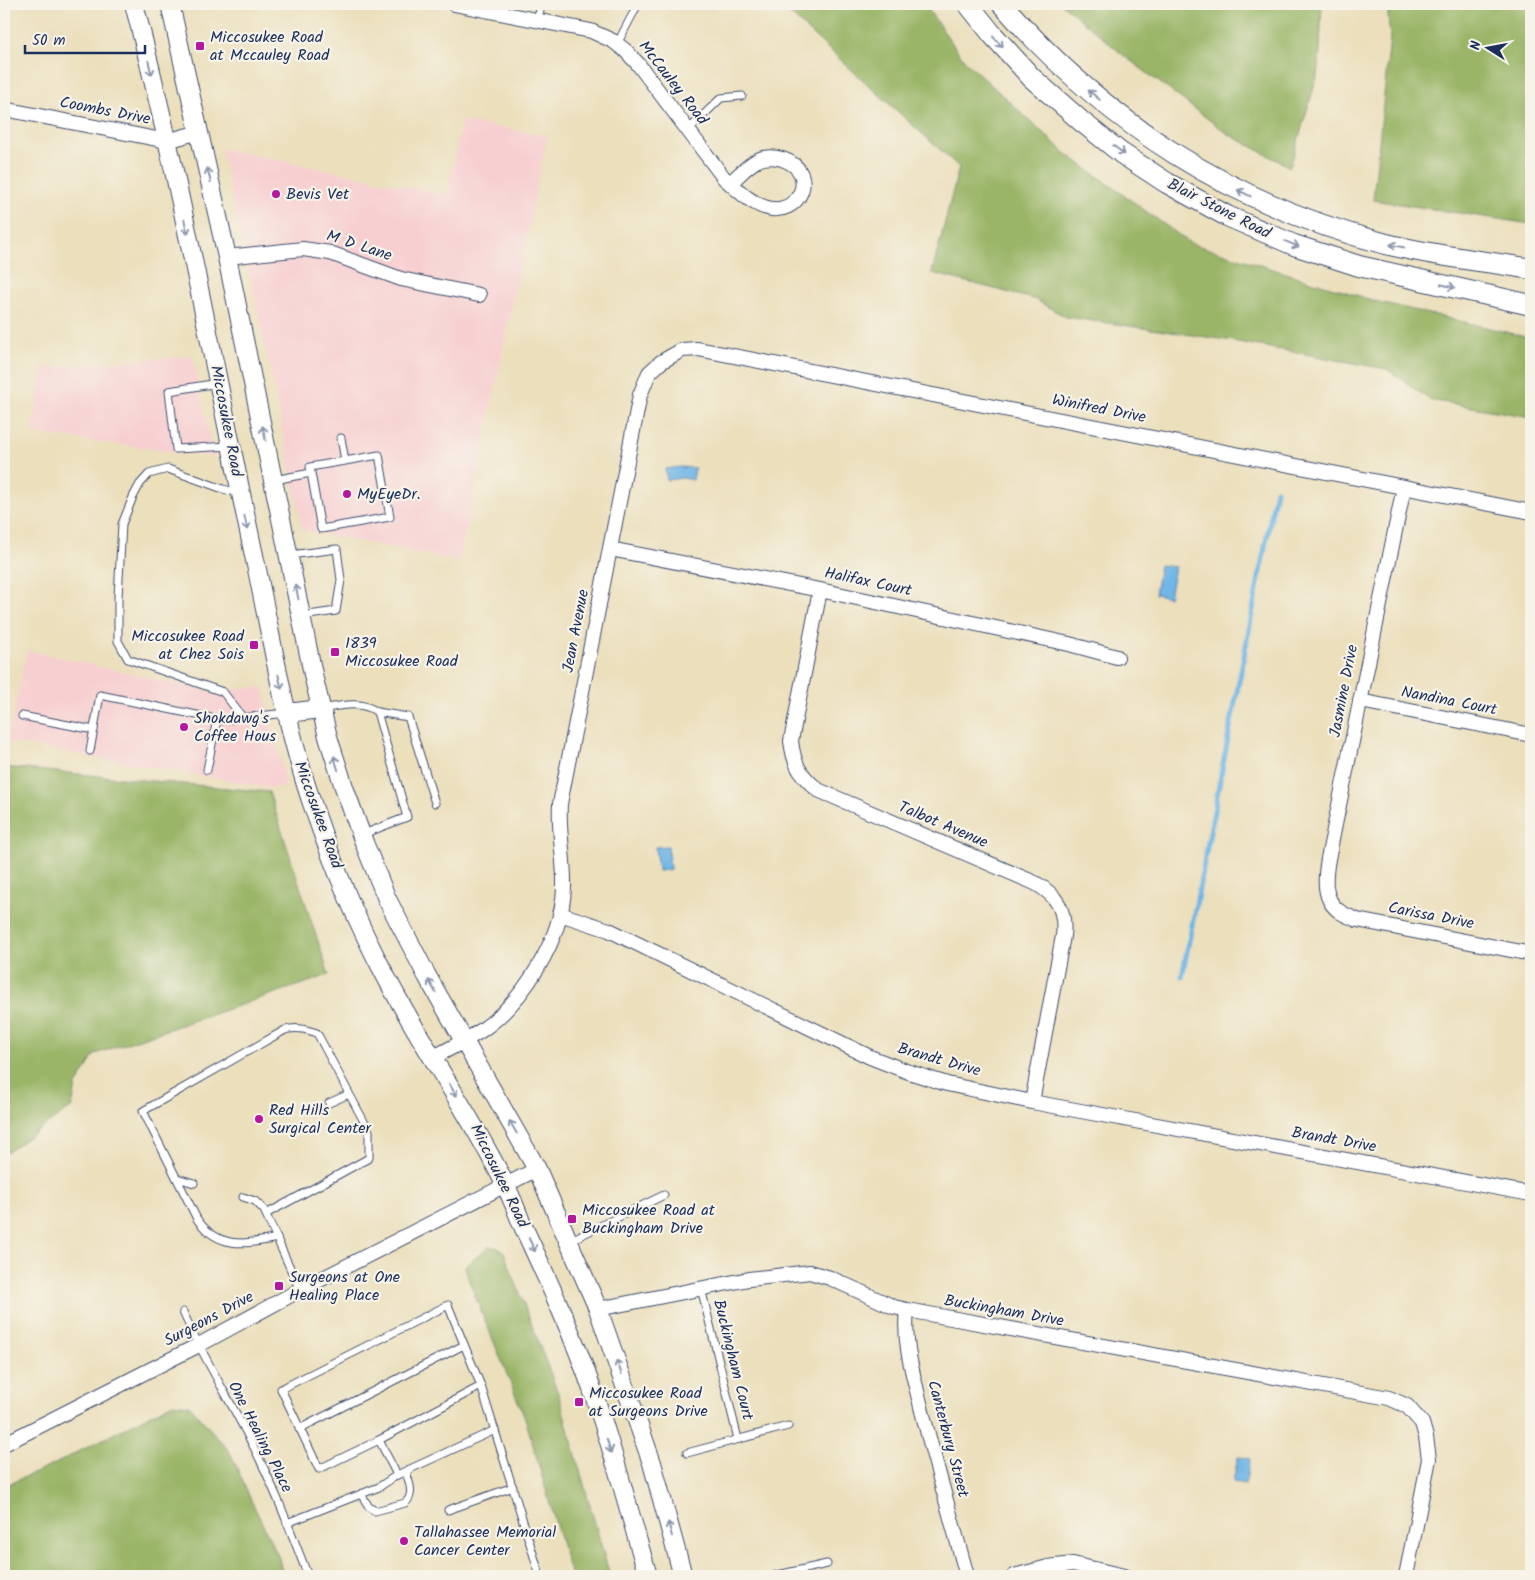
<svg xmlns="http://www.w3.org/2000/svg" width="1535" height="1580" font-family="Kalam,sans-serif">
	<rect width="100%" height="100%" fill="#f7f3e8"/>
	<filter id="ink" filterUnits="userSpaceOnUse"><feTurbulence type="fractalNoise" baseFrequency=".02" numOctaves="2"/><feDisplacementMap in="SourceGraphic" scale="10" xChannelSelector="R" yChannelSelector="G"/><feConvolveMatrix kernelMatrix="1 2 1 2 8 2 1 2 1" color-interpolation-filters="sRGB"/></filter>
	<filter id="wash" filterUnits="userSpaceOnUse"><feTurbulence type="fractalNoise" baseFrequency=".0096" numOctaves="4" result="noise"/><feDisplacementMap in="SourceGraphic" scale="20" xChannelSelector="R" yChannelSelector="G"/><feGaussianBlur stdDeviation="1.12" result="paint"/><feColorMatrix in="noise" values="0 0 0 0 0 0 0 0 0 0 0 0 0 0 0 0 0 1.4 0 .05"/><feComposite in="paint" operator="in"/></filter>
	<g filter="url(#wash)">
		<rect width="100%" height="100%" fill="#ebdfbc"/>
		<!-- built -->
		<g fill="#f7cfd1">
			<path d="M462,121l85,15 -88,425 -156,-31 -39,-192 -43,-190 226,47z"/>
			<path d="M192,356l22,101 -182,-24 12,-65z"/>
			<path d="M27,650l178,41 58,-4 23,99 -15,2 -263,-46z"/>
		</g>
		<!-- forest -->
		<g fill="#9ab567" stroke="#5a7262">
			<path d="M779,4h145l41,57 99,91 126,91 185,58 156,37v79l-101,-17 -43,-31 -160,-29 -161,-23 -32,-18 -102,-26 27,-106z"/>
			<path d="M1062,4h260l-3,66 -29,97 -62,-33 -101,-76z"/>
			<path d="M1387,4h144v220l-158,-24 17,-162z"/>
			<path d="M4,767l265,25 60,183 -234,79 -19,32 -4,21 -68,47z"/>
			<path d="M489,1247l9,1 6,4 54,141 52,183h-39l-45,-155 -57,-140 -4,-15z"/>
			<path d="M173,1403l16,2 41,47 20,46 29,60 4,18h-279v-90l49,-21z"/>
		</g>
		<!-- water -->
		<g fill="#6fb6e6" stroke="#4572a2">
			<path d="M680,467l15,1 -2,12 -10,-2 -16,2 -2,-11z"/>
			<path d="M1160,565l15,2 -6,30 -14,-3z"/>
			<path d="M668,846l2,24 -12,1 -3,-24z"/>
			<path d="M1238,1457l12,2 -5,25 -12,-2z"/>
		</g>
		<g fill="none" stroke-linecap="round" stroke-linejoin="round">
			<!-- stream -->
			<path stroke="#6fb6e6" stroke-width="5" d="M1182,977l94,-487"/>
		</g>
	</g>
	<g filter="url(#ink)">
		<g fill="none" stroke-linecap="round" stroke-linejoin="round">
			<defs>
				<g id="service">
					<path d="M537,20l5,-16"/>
					<path d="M617,44l21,-40"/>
					<path d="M688,130l33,-32 21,-2"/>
					<path d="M218,383l-49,8 7,58 54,-3"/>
					<path d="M341,438l4,23"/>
					<path d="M379,455l11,62 -69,12 -11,-62z"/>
					<path d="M274,480l37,-7"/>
					<path d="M239,493l-16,-4 -55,-20 -19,5 -9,10 -7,13 -11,27 -4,73v44l10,18 95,33 20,26"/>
					<path d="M290,555l47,-6 4,31 -5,31 -34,5"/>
					<path d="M321,709c19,-3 40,-9 56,3l30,105 -46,18"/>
					<path d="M377,712l31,5 27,86"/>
					<path d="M22,716l72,14"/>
					<path d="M90,751l10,-56 121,25 66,-7"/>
					<path d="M207,770l10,-51"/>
					<path d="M329,1103l20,-9"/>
					<path d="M177,1178l17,5"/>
					<path d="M243,1197l12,4 9,9 36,80"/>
					<path d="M266,1214l103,-56v-27l-52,-98c-12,-4 -20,-6 -32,-3l-142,81 54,108c21,30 48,26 80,19"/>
					<path d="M569,1241l95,-46"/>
					<path d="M701,1288l37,151"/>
					<path d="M183,1312c19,43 44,83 65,124 24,45 42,93 60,140"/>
					<path d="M481,1386l-102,54 -60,29 -38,-80 167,-84 33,81 59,190"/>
					<path d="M299,1429l165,-84"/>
					<path d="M379,1440l18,35"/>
					<path d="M687,1453l101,-27"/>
					<path d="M361,1494l8,13 6,4 30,-8c10,-8 4,-21 1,-31"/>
					<path d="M448,1510l65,-23"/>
					<path d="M287,1523l92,-36 18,-12 98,-45"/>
					<path d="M773,1576l54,-12"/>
				</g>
				<g id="minor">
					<path d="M454,4l137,27 22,10 13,10 12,13 86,114c12,10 25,24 40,29 35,13 57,-36 18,-48 -8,-2 -18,-3 -26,2 -9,5 -18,15 -26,22"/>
					<path d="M4,109l163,32 32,-9"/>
					<path d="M227,257l76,-8 27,4 71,26 78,16"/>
					<path d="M1404,487l-76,372c-3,17 -6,40 11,52 5,4 12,6 18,9l174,34"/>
					<path d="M610,549l210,41 249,54 48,13"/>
					<path d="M820,590l-29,151c3,24 9,34 27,49l217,93c22,12 31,27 28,53l-31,166"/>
					<path d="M1360,701l171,34"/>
					<path d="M560,914l49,16 261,127 36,14 41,13 85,18 499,92"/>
					<path d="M432,1058c17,-9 35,-18 50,-28 42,-29 80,-91 82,-142 1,-28 -6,-56 -4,-84l80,-409 9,-22 12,-11 21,-12 16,-1 833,163"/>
					<path d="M598,1309l151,-30 61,-7 20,6 64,29 13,3 482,88 18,8 15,17 4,14 3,22 -23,117"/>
					<path d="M907,1310c-4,35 7,67 15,101 14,55 30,110 45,165"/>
					<path d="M4,1444l193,-98 103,-56 237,-121"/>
					<path d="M1014,1576l34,-9 25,-3 51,12"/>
				</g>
				<g id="tertiary">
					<path d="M134,4c48,183 81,370 121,556 18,84 31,170 60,252 19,55 42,110 69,161 37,72 85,138 121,211 6,12 11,25 16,38 26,56 52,112 72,170 21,60 37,123 55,184"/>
					<path d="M170,4l57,253 87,422 14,58 17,53 20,55 22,54 40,77 110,193 61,140 54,154 31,113"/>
					<path d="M287,713l34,-4"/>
				</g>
				<g id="secondary">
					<path d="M968,4l24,30 40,44 49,43 40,32 46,30 60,33 67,29 65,21 172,39"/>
					<path d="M1002,4c105,120 229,200 384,240 48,12 97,17 145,25"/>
				</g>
			</defs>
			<!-- service casing -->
			<use href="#service" stroke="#3a496c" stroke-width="9"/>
			<!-- minor casing -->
			<use href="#minor" stroke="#3a496c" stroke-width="16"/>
			<!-- tertiary casing -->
			<use href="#tertiary" stroke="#3a496c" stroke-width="20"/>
			<!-- secondary casing -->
			<use href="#secondary" stroke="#3a496c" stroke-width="22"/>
			<!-- service -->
			<use href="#service" stroke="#fff" stroke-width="7"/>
			<!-- minor -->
			<use href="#minor" stroke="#fff" stroke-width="14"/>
			<!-- tertiary -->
			<use href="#tertiary" stroke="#fff" stroke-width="18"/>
			<!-- secondary -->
			<use href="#secondary" stroke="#fff" stroke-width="20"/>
		</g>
		<!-- one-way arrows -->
		<defs><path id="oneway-shaft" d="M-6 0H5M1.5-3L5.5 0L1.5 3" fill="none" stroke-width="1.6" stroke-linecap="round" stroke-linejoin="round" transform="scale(1.25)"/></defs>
		<g stroke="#8d97ae">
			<use href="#oneway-shaft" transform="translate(998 42) rotate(47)"/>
			<use href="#oneway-shaft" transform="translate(150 68) rotate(77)"/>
			<use href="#oneway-shaft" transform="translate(1094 95) rotate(-140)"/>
			<use href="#oneway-shaft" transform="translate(1119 150) rotate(37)"/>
			<use href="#oneway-shaft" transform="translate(209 175) rotate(-103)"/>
			<use href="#oneway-shaft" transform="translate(1244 193) rotate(-154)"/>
			<use href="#oneway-shaft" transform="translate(186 227) rotate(77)"/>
			<use href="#oneway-shaft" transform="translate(1292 244) rotate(22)"/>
			<use href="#oneway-shaft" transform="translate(1397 246) rotate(-169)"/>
			<use href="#oneway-shaft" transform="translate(1448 286) rotate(13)"/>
			<use href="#oneway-shaft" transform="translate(264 433) rotate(-102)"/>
			<use href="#oneway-shaft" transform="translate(246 523) rotate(77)"/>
			<use href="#oneway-shaft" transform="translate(297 592) rotate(-101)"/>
			<use href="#oneway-shaft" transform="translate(280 682) rotate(77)"/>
			<use href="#oneway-shaft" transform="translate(336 763) rotate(-107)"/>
			<use href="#oneway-shaft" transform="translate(432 986) rotate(-120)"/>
			<use href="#oneway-shaft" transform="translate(453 1090) rotate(58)"/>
			<use href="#oneway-shaft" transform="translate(513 1127) rotate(-120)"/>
			<use href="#oneway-shaft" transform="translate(532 1245) rotate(65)"/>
			<use href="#oneway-shaft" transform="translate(619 1367) rotate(-110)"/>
			<use href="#oneway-shaft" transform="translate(609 1446) rotate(73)"/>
			<use href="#oneway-shaft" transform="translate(670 1529) rotate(-105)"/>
		</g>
	</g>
	<!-- markers -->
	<g fill="#b5179e" stroke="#f7f3e8" stroke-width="2">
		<rect x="195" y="41" width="10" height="10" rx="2.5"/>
		<circle cx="276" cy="194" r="5"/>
		<circle cx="347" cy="494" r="5"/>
		<rect x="249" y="640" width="10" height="10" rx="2.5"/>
		<rect x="330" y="647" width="10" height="10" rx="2.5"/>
		<circle cx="184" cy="727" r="5"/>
		<circle cx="259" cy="1119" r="5"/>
		<rect x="567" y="1214" width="10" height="10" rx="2.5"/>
		<rect x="274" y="1281" width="10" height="10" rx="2.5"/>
		<rect x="574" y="1397" width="10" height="10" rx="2.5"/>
		<circle cx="404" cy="1541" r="5"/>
	</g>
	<g text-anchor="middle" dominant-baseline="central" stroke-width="4.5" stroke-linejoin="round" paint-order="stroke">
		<!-- poi labels -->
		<g font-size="16" fill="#1b2f5e" stroke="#f7f3e8" text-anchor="start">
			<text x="210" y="37">Miccosukee Road<tspan x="210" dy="18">at Mccauley Road</tspan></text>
			<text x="286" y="194">Bevis Vet</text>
			<text x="357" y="494">MyEyeDr.</text>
			<text x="244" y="636" text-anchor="end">Miccosukee Road<tspan x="244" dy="18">at Chez Sois</tspan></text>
			<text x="345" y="643">1839<tspan x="345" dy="18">Miccosukee Road</tspan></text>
			<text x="194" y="718">Shokdawg's<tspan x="194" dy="18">Coffee Hous</tspan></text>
			<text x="269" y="1110">Red Hills<tspan x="269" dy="18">Surgical Center</tspan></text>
			<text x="582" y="1210">Miccosukee Road at<tspan x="582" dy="18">Buckingham Drive</tspan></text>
			<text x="289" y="1277">Surgeons at One<tspan x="289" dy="18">Healing Place</tspan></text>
			<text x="589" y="1393">Miccosukee Road<tspan x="589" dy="18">at Surgeons Drive</tspan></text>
			<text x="414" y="1532">Tallahassee Memorial<tspan x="414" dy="18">Cancer Center</tspan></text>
		</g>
		<!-- street labels -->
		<g font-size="16" fill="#1b2f5e" stroke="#f7f3e8">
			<text transform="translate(673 83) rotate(52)">McCauley Road</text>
			<text transform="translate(105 111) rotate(11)">Coombs Drive</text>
			<text transform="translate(1219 209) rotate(27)">Blair Stone Road</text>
			<text transform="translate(359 246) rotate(18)">M D Lane</text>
			<text transform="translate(1099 409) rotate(11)">Winifred Drive</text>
			<text transform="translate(226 421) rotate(79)">Miccosukee Road</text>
			<text transform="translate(868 582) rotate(12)">Halifax Court</text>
			<text transform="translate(576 631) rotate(-79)">Jean Avenue</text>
			<text transform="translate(1344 691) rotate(-79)">Jasmine Drive</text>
			<text transform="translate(1449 701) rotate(11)">Nandina Court</text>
			<text transform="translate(318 815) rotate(70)">Miccosukee Road</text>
			<text transform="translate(943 825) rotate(23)">Talbot Avenue</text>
			<text transform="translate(1431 916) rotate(11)">Carissa Drive</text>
			<text transform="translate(939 1060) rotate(16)">Brandt Drive</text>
			<text transform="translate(1334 1140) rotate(10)">Brandt Drive</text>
			<text transform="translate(499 1176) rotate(64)">Miccosukee Road</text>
			<text transform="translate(1004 1311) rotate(10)">Buckingham Drive</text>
			<text transform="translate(209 1319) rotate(-28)">Surgeons Drive</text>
			<text transform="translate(733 1360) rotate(76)">Buckingham Court</text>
			<text transform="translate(260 1437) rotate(63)">One Healing Place</text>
			<text transform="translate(948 1439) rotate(75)">Canterbury Street</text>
		</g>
	</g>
	<!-- margin -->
	<rect width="1535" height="1580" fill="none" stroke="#f7f3e8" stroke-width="20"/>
	<!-- north arrow -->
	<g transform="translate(1488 48) rotate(281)" stroke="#f7f3e8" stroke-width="4" paint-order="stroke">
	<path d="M0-4L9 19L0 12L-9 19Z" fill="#1b2f5e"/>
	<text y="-8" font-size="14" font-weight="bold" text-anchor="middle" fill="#1b2f5e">N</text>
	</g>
	<!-- scale -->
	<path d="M25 45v8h120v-8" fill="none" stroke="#1b2f5e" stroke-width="2.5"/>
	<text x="32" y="45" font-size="15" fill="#1b2f5e" stroke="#f7f3e8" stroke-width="4" paint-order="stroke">50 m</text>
</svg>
